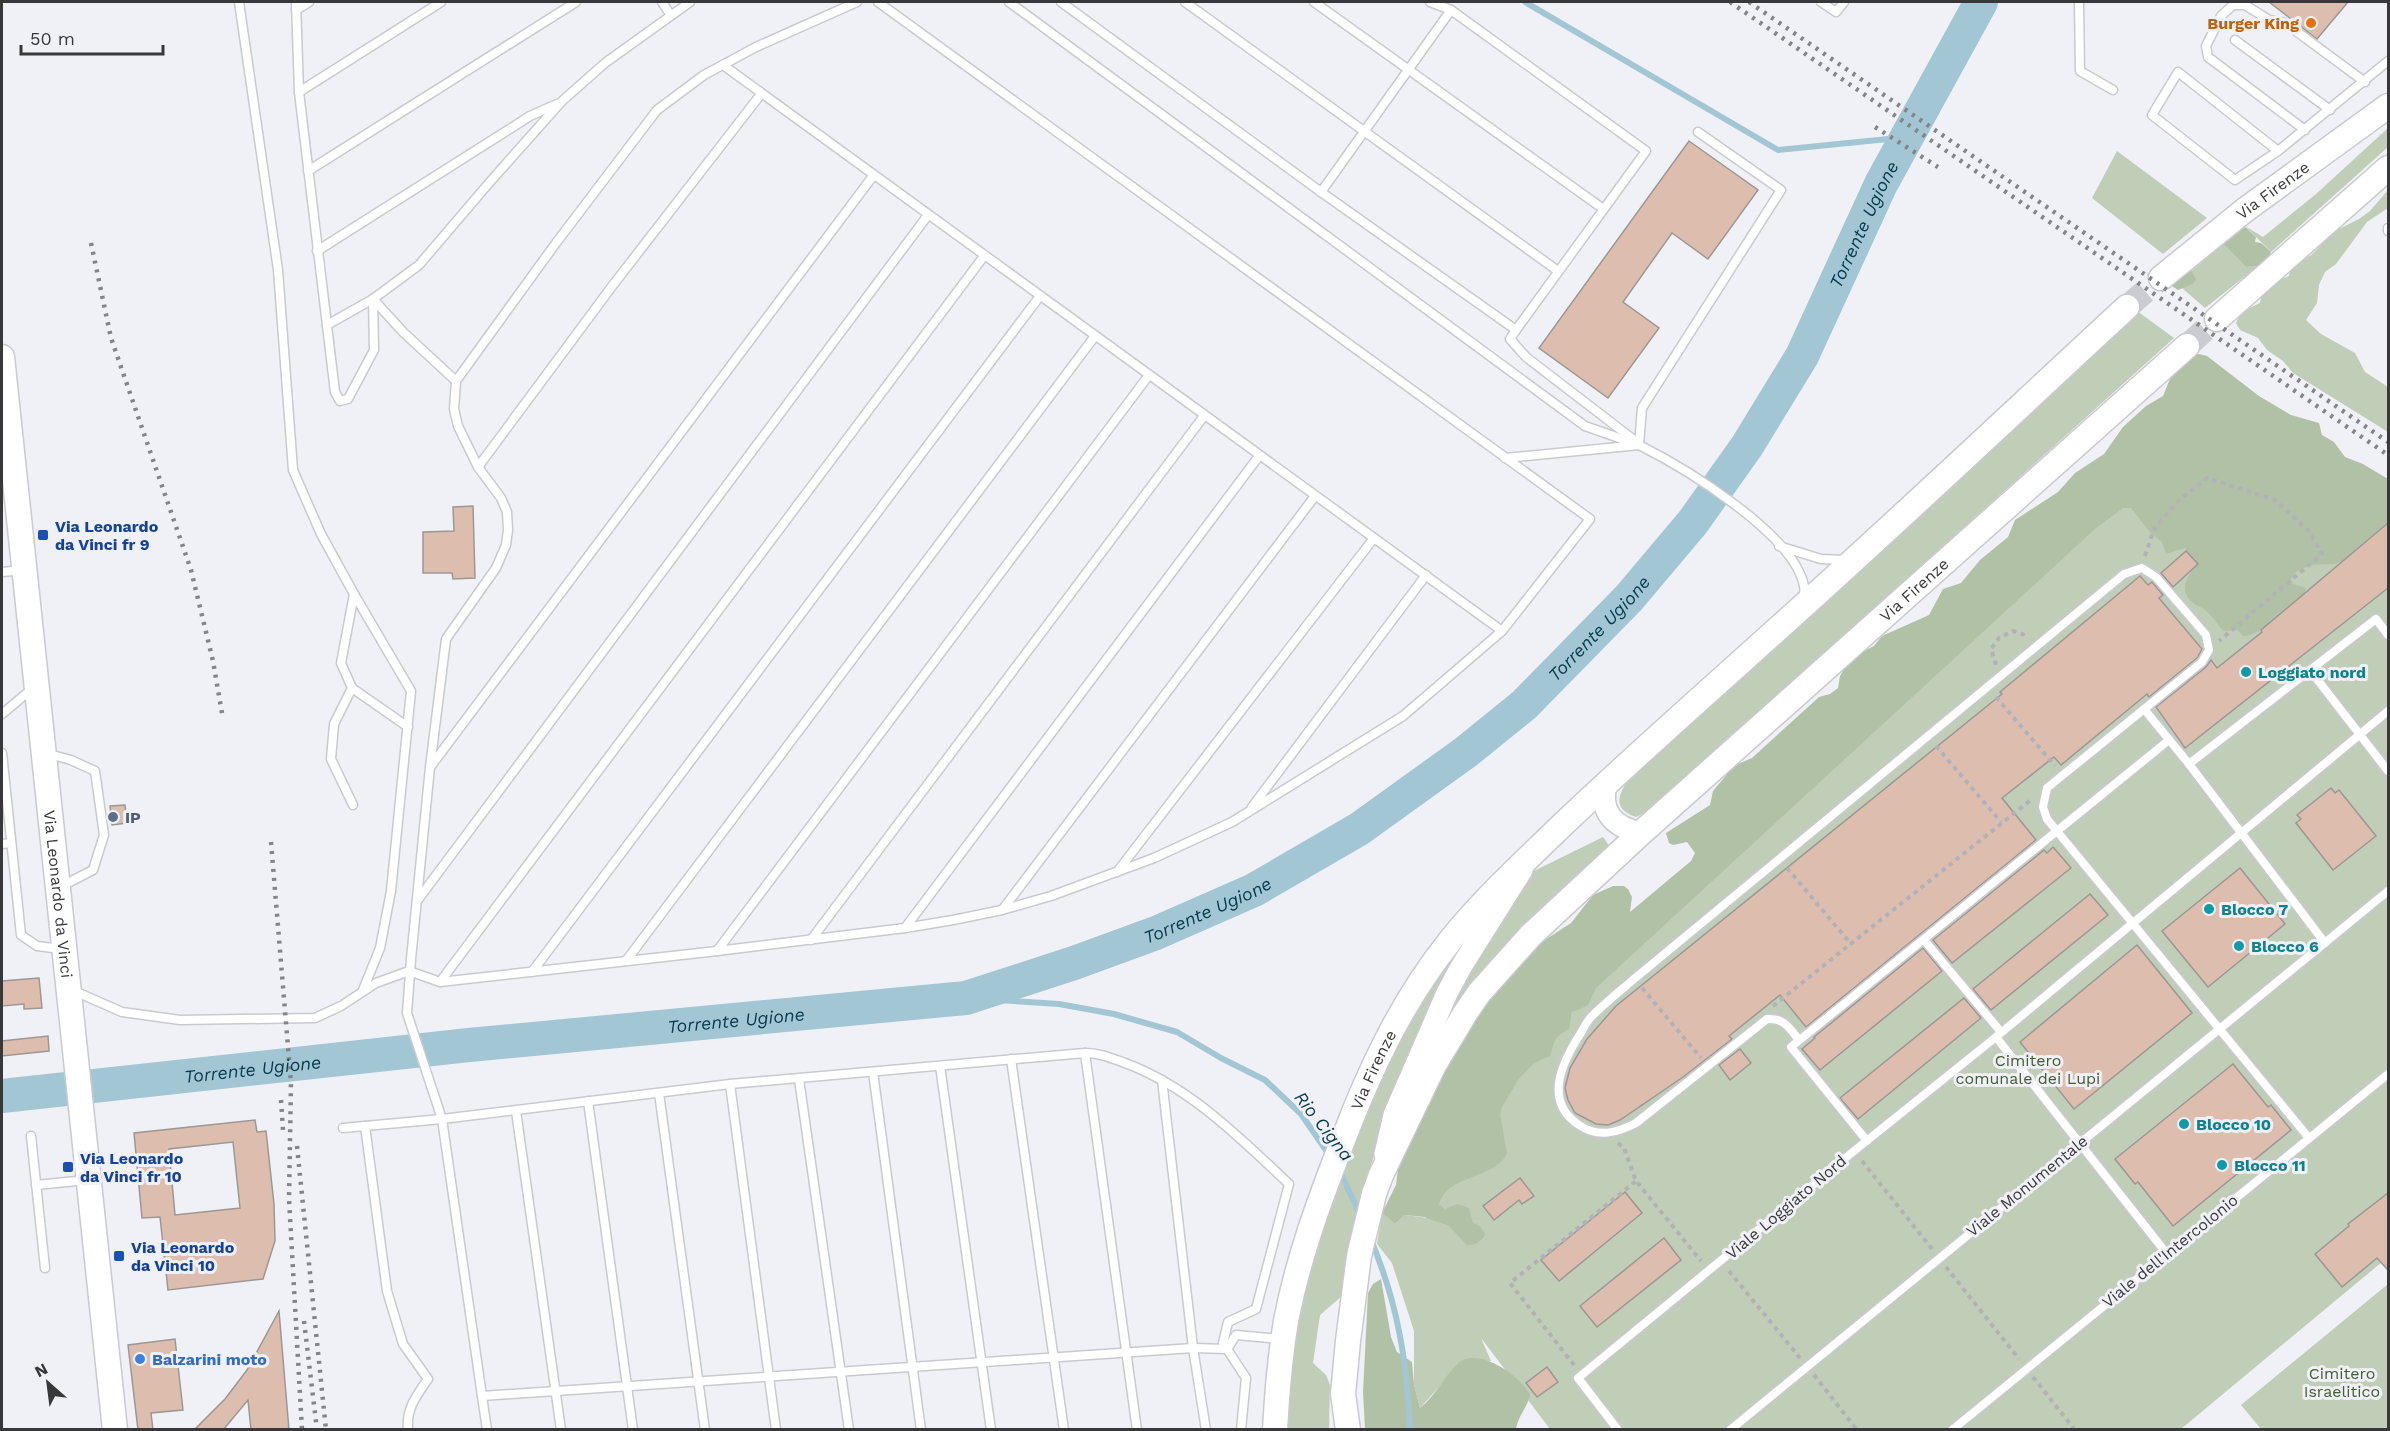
<svg xmlns="http://www.w3.org/2000/svg" width="2390" height="1431" font-family="'Work Sans',sans-serif">
	<rect width="100%" height="100%" fill="#f0f1f7"/>
	<!-- green -->
	<g fill="#c0cdb7">
		<path d="M2388,128v19l-117,105 -26,-26 18,11 53,-43z"/>
		<path d="M2117,151l90,67 -44,36 -71,-56z"/>
		<path d="M2388,190v18l-21,14 -31,42 -11,8 -6,13 -2,18 -11,17 15,14 34,19 10,19 23,15v45l-95,-59 -10,-12 -16,-11 -9,-12 -18,-8 -4,-7 5,-11 19,-9 2,-12 11,-9 16,-6 1,-7 4,-8 16,-5 25,-25 24,-12 11,-8z"/>
		<path d="M2221,242l25,25 12,-1 -53,42 -23,-20 10,-4 -8,-15z"/>
		<path d="M2137,311l37,27 -525,473 -13,6c-22,-8 -19,-19 -9,-36z"/>
		<path d="M2226,397l162,102v758l-207,172h-631l-69,-91 10,23 -28,-1 -6,4 -10,14 -27,30 -6,-24v-53l-22,-68 -15,-19 5,-31 13,11 10,-9 23,3 94,-154 53,-69z"/>
		<path d="M1603,837l7,10 -157,166 -4,-1 -1,-9 54,-86 32,-46z"/>
		<path d="M1452,954l6,3 -82,191 -24,86 -10,62 -22,19 -7,48 13,12 4,10 -1,44 -46,1 13,-116 14,-62 76,-194z"/>
		<path d="M2388,1284v145h-127l-20,-24z"/>
	</g>
	<!-- forest -->
	<g fill="#b1c1a5">
		<path d="M2241,223l15,14 -1,5 6,1 10,9 -4,9 -9,5 -12,1 -25,-25z"/>
		<path d="M2184,269l8,3 4,7 -3,5 -15,6 -12,-8z"/>
		<path d="M2199,354l8,2 52,40 32,19 28,8 3,12 12,7 11,15 18,7 25,15v60l-5,7 -49,18 -24,1 -14,7 -5,7 2,5 13,4 -2,8c-7,5 -14,9 -21,14 -12,9 -23,26 -40,26l-6,-6 -13,1c-7,-6 -11,-15 -19,-21 -3,-3 -8,-4 -12,-7 -14,-11 -7,-26 3,-37v-6l-7,-5 -4,-7 -19,6 -4,-12 -12,-10 -19,-24h-8l-28,21 -499,459 -8,17c-22,12 -14,-1 -19,24 -18,10 -13,11 -19,27l-16,7 -16,17 -16,27 -2,7 7,39c-10,26 -60,21 -68,51l6,5 12,-5 12,4 4,15 7,3 5,8c-2,7 -11,12 -18,11l-18,-19 -25,-9 -19,-2 -10,9 -13,-11 14,-28 4,-32 83,-156 51,-50 37,-24 22,-28 20,-9h11l4,3 4,8 -2,15 61,-51 4,-8 -8,-11 -14,3 -4,-2 -3,-10 44,-28 3,-14 15,-18 10,-9 14,-6 67,-61 11,-3 8,-6 2,-12 7,-12 11,-10 16,-8 8,-10 47,-21 14,-26 18,-6 19,-23 28,-23 7,-17 43,-28 17,-19 29,-19 19,-27 23,-21 17,-10 7,-17 20,-22z"/>
		<path d="M1381,1279l10,58 6,15 15,10 2,22 6,24c14,-11 24,-30 36,-43 20,-21 65,11 74,30 -3,13 -12,21 -14,34h-151l-2,-37 5,-99 5,-9z"/>
	</g>
	<g fill="none" stroke-linecap="round" stroke-linejoin="round">
		<!-- stream -->
		<g stroke="#a3c6d4" stroke-width="6">
			<path d="M1525,2l253,148 130,-13"/>
			<path d="M966,998l93,6 55,10 63,18 44,26 44,22 36,34 29,42"/>
			<path d="M1339,1170l21,44"/>
			<path d="M1371,1240c27,64 36,122 39,190"/>
		</g>
		<!-- river -->
		<path stroke="#a3c6d4" stroke-width="34" id="s1" d="M2,1096l467,-51 497,-47 108,-35 82,-30 98,-43 105,-61 107,-77 58,-47 105,-107 64,-76 54,-76 55,-90 79,-172 100,-182"/>
	</g>
	<!-- building -->
	<g fill="#ddbeae" stroke="#9c9795" stroke-width="1.5" fill-rule="evenodd">
		<path d="M2269,2h79l-31,37z"/>
		<path d="M1689,141l69,49 -50,69 -36,-26 -49,69 36,26 -51,70 -69,-50z"/>
		<path d="M473,506l2,72 -22,1 -1,-6h-29v-41l31,-1 -1,-24z"/>
		<path d="M2388,523v65l-203,160 -29,-41 50,-40 5,-7 6,8 45,-36 -1,-2z"/>
		<path d="M2186,551l12,13 -25,23 -12,-14z"/>
		<path d="M2140,576l8,9 4,-3 11,13 -4,3 43,51 -5,9 -48,39 -2,-3 -86,71 -7,-8 -52,41 34,42 -230,187 -26,-32 -51,41 3,3 -49,38 -63,43 -12,5 -12,-1 -21,-11 -7,-13 -3,-12 5,-20 17,-29 29,-33 386,-312 -2,-2z"/>
		<path d="M2331,788l4,5 4,-3 37,46 -43,34 -37,-47 5,-4 -4,-4z"/>
		<path d="M125,805l2,18 -15,2 -2,-19z"/>
		<path d="M2053,847l18,21 -119,95 -19,-23 111,-90 3,3z"/>
		<path d="M2240,868l45,56 -77,63 -46,-56z"/>
		<path d="M2090,894l18,21 -117,95 -18,-21z"/>
		<path d="M2137,945l55,68 -118,96 -54,-67z"/>
		<path d="M1923,948l19,23 -122,99 -18,-21 13,-11 -1,-1z"/>
		<path d="M39,978l3,30 -18,1v-5l-22,2v-25z"/>
		<path d="M1964,998l17,20 -123,101 -18,-21z"/>
		<path d="M48,1036l1,15 -47,5v-15z"/>
		<path d="M1740,1049l11,14 -21,17 -11,-15z"/>
		<path d="M2233,1064l35,43 3,-2 20,25 -118,96 -35,-44 -3,2 -20,-25z"/>
		<path d="M255,1120l2,12 9,-1 8,73 1,37 -12,38 -95,11 -8,-73 -18,1 -8,-85zM233,1142l7,66 -65,7 -6,-66z"/>
		<path d="M1520,1178l14,18 -12,8 -3,-4 -25,20 -11,-14z"/>
		<path d="M1625,1192l17,21 -83,68 -18,-21z"/>
		<path d="M2388,1193v77l-11,-12 -35,29 -27,-33 34,-28 -1,-2z"/>
		<path d="M1664,1238l17,22 -84,67 -17,-21z"/>
		<path d="M279,1311l10,119h-38l-3,-30 -25,30h-29l31,-31 22,-29z"/>
		<path d="M175,1339l8,71 -32,3 2,17h-15l-10,-85z"/>
		<path d="M1547,1367l11,15 -21,15 -11,-14z"/>
	</g>
	<g fill="none" stroke-linecap="round" stroke-linejoin="round">
		<!-- secondary-tunnel -->
		<g stroke="#cbccd1" stroke-width="24" stroke-dasharray="24 12" stroke-linecap="butt">
			<path d="M2127,307l34,-29"/>
			<path d="M2187,346l30,-27"/>
		</g>
		<defs>
			<g id="service">
				<path d="M239,2l39,268 15,200 28,64 33,60"/>
				<path d="M296,2l3,90 36,300 5,9 8,-2 26,-49 -1,-51"/>
				<path d="M662,2l8,12"/>
				<path d="M1009,2l576,424 54,19 -134,13"/>
				<path d="M1061,2l260,190 195,138 130,-179 -195,-141 -21,-8"/>
				<path d="M1185,2l373,269"/>
				<path d="M1314,2l288,206"/>
				<path d="M1821,2l15,10 8,-10"/>
				<path d="M2079,2l1,69 33,19"/>
				<path d="M296,10l13,-8"/>
				<path d="M2235,40l95,70"/>
				<path d="M723,65l779,566"/>
				<path d="M299,92l142,-90"/>
				<path d="M2305,130l-97,-73 -2,-11 15,-30 12,-11h12l24,15 16,3 80,59"/>
				<path d="M1698,132l83,58 -139,218 -3,37c46,23 155,89 165,141 1,4 0,10 0,14"/>
				<path d="M2278,151l-100,-79 -26,43 83,65 43,-29 110,-90"/>
				<path d="M308,171l268,-169"/>
				<path d="M1321,192l130,-182"/>
				<path d="M2388,228v3"/>
				<path d="M317,251l213,-135 27,-12"/>
				<path d="M373,299l30,33 53,49"/>
				<path d="M327,325l46,-26 46,-34 70,-82 72,-81 44,-39 85,-61"/>
				<path d="M1516,330l-6,9 16,18 108,83"/>
				<path d="M478,467l135,-182 148,-191"/>
				<path d="M1779,546l42,13 24,1"/>
				<path d="M2,572l21,-2"/>
				<path d="M2310,670l78,101"/>
				<path d="M352,688l-18,36 -3,35 22,46"/>
				<path d="M2144,709l45,55"/>
				<path d="M2,714l31,-26"/>
				<path d="M2,753l19,182 16,11 24,3"/>
				<path d="M45,753l26,7 24,11 9,64 -11,35 -33,17"/>
				<path d="M431,766l442,-590"/>
				<path d="M1252,807l174,-232"/>
				<path d="M2,844l9,-1"/>
				<path d="M1117,872l257,-334"/>
				<path d="M417,901l511,-686"/>
				<path d="M1003,909l312,-413"/>
				<path d="M905,928l354,-472"/>
				<path d="M811,940l393,-524"/>
				<path d="M1924,940l77,92"/>
				<path d="M2325,943l-136,-179 187,-145 12,16"/>
				<path d="M717,951l432,-576"/>
				<path d="M626,961l469,-625"/>
				<path d="M532,972l508,-676"/>
				<path d="M440,982l544,-726"/>
				<path d="M72,990l50,22 58,8 135,-2 26,-12 35,-23 33,-12 31,11 277,-31 188,-23 48,-8 49,-10 49,-14 103,-38 78,-36 171,-106 99,-85 88,-112 -712,-517"/>
				<path d="M363,990l17,-42 11,-57 20,-200 -57,-97 -13,69 11,25 56,39"/>
				<path d="M1996,1037l171,217"/>
				<path d="M1799,1040c-10,-12 -14,-22 -32,-21l-131,104c-19,10 -38,15 -57,2 -34,-22 -19,-58 -2,-86 5,-7 9,-17 15,-23 13,-13 28,-25 42,-37l490,-405 18,-6 14,9 50,58 3,15 -7,12 -155,126 -4,19 4,12 262,319"/>
				<path d="M1085,1053l52,377"/>
				<path d="M1011,1059l53,371"/>
				<path d="M940,1066l51,364"/>
				<path d="M873,1072l48,358"/>
				<path d="M799,1079l50,351"/>
				<path d="M1162,1080l31,268 13,82"/>
				<path d="M730,1084l46,346"/>
				<path d="M659,1093l46,337"/>
				<path d="M588,1101l45,329"/>
				<path d="M516,1111l45,319"/>
				<path d="M365,1126l22,165 16,53 25,35c-12,17 -22,30 -20,51"/>
				<path d="M343,1128l99,-9 -35,-106 4,-54 19,-192 16,-128 50,-71 10,-23 2,-15 -1,-18 -6,-14 -23,-31 -20,-41 -4,-17 2,-28 100,-138 101,-133 47,-35 52,-28 101,-45"/>
				<path d="M31,1136l14,132"/>
				<path d="M1867,1141l-76,-94 378,-307"/>
				<path d="M36,1185l51,-5"/>
				<path d="M482,1396l5,34"/>
				<path d="M1241,1430l5,-52 -23,-35 5,-21 28,-13 33,-125c-50,-47 -99,-97 -164,-121 -14,-5 -25,-10 -40,-10l-355,31 -288,35 40,277 711,-48 34,1 9,-14 44,4"/>
				<path d="M1618,1430l-40,-52 276,-227 142,-114 392,-326"/>
				<path d="M1730,1430l658,-539"/>
				<path d="M1952,1430l436,-356"/>
			</g>
			<g id="tertiary">
				<path d="M1607,782c-9,29 6,45 34,51"/>
				<path d="M1385,1154l9,-39 53,-122 14,-26 61,-97"/>
			</g>
			<g id="secondary">
				<path id="s2" d="M2161,278l84,-68 143,-104"/>
				<path d="M2217,319l171,-151"/>
				<path id="s3" d="M2,357l113,1073"/>
				<path id="s4" d="M1275,1430c2,-37 5,-73 11,-109 12,-63 34,-122 57,-181 27,-71 59,-139 107,-199 32,-40 69,-74 106,-110 71,-68 144,-132 216,-197 120,-107 237,-218 355,-327"/>
				<path id="s5" d="M1348,1430l-5,-36 5,-53 11,-85 15,-62 7,-19 53,-110 32,-53 13,-19 52,-58 110,-102 546,-487"/>
			</g>
		</defs>
		<!-- service casing -->
		<use href="#service" stroke="#c9cacf" stroke-width="11"/>
		<!-- tertiary casing -->
		<use href="#tertiary" stroke="#c9cacf" stroke-width="24"/>
		<!-- secondary casing -->
		<use href="#secondary" stroke="#c9cacf" stroke-width="27"/>
		<!-- path -->
		<g stroke="#b1b2b7" stroke-width="4" stroke-dasharray="4.5 4.5" stroke-linecap="butt">
			<path d="M2145,556l9,-27 25,-29 28,-22 68,22 33,30 14,24 -103,87"/>
			<path d="M1996,665l-5,-16 8,-11 14,-7 15,5"/>
			<path d="M1996,697l59,69"/>
			<path d="M1936,746l65,76"/>
			<path d="M1787,868l64,76"/>
			<path d="M1642,988l59,70"/>
			<path d="M1773,1006l259,-207"/>
			<path d="M1618,1143l6,5 12,33 65,80"/>
			<path d="M1862,1161l70,88"/>
			<path d="M1946,1267l73,92"/>
			<path d="M1729,1271l71,87"/>
			<path d="M1574,1365l-64,-82 126,-102"/>
			<path d="M1814,1375l43,55"/>
			<path d="M2033,1377l42,53"/>
		</g>
		<!-- service -->
		<use href="#service" stroke="#fff" stroke-width="8"/>
		<!-- tertiary -->
		<use href="#tertiary" stroke="#fff" stroke-width="21"/>
		<!-- secondary -->
		<use href="#secondary" stroke="#fff" stroke-width="24"/>
		<!-- rail -->
		<g stroke="#838487" stroke-width="4.5" stroke-dasharray="3 6" stroke-linecap="butt">
			<path d="M1730,2l658,453"/>
			<path d="M1749,2l639,440"/>
			<path d="M1875,127l63,40"/>
			<path d="M91,243l20,95 80,232 22,91 10,58"/>
			<path d="M271,842l20,241 -2,116 13,231"/>
			<path d="M281,1100l2,30"/>
			<path d="M297,1146l29,284"/>
			<path d="M304,1321l13,109"/>
		</g>
	</g>
	<!-- markers -->
	<circle fill="#e8710a" stroke="#f0f1f7" stroke-width="2" cx="2311" cy="23" r="6"/>
	<g fill="#1a4fb4" stroke="#f0f1f7" stroke-width="2">
		<rect x="37" y="529" width="12" height="12" rx="3"/>
		<rect x="62" y="1161" width="12" height="12" rx="3"/>
		<rect x="113" y="1250" width="12" height="12" rx="3"/>
	</g>
	<g fill="#0f9aa8" stroke="#f0f1f7" stroke-width="2">
		<circle cx="2246" cy="672" r="6"/>
		<circle cx="2209" cy="909" r="6"/>
		<circle cx="2239" cy="946" r="6"/>
		<circle cx="2184" cy="1124" r="6"/>
		<circle cx="2222" cy="1165" r="6"/>
	</g>
	<circle fill="#5c6f8a" stroke="#f0f1f7" stroke-width="2" cx="113" cy="817" r="6"/>
	<circle fill="#3f7fe0" stroke="#f0f1f7" stroke-width="2" cx="140" cy="1359" r="6"/>
	<g text-anchor="middle" dominant-baseline="central" stroke-width="6" stroke-linejoin="round" paint-order="stroke">
		<!-- food labels -->
		<g font-size="16" font-weight="bold" fill="#c56008" stroke="#f0f1f7" text-anchor="end">
			<text x="2299" y="23">Burger King</text>
		</g>
		<!-- street labels -->
		<g font-size="16" fill="#38383a" stroke="#f0f1f7">
			<text stroke="none"><textPath href="#s2" startOffset="142">Via Firenze</textPath></text>
			<text stroke="none"><textPath href="#s5" startOffset="1060">Via Firenze</textPath></text>
			<text stroke="none"><textPath href="#s3" startOffset="540">Via Leonardo da Vinci</textPath></text>
			<text stroke="none"><textPath href="#s4" startOffset="376">Via Firenze</textPath></text>
			<text transform="translate(2027 1186) rotate(-39)">Viale Monumentale</text>
			<text transform="translate(1786 1207) rotate(-40)">Viale Loggiato Nord</text>
			<text transform="translate(2170 1251) rotate(-39)">Viale dell'Intercolonio</text>
		</g>
		<!-- transit labels -->
		<g font-size="16" font-weight="bold" fill="#164399" stroke="#f0f1f7" text-anchor="start">
			<text x="55" y="526">Via Leonardo<tspan x="55" dy="18">da Vinci fr 9</tspan></text>
			<text x="80" y="1158">Via Leonardo<tspan x="80" dy="18">da Vinci fr 10</tspan></text>
			<text x="131" y="1247">Via Leonardo<tspan x="131" dy="18">da Vinci 10</tspan></text>
		</g>
		<!-- culture labels -->
		<g font-size="16" font-weight="bold" fill="#0d838f" stroke="#f0f1f7" text-anchor="start">
			<text x="2258" y="672">Loggiato nord</text>
			<text x="2221" y="909">Blocco 7</text>
			<text x="2251" y="946">Blocco 6</text>
			<text x="2196" y="1124">Blocco 10</text>
			<text x="2234" y="1165">Blocco 11</text>
		</g>
		<!-- service labels -->
		<g font-size="16" font-weight="bold" fill="#4e5e75" stroke="#f0f1f7" text-anchor="start">
			<text x="125" y="817">IP</text>
		</g>
		<!-- park labels -->
		<g font-size="16" fill="#455d32" stroke="#f0f1f7">
			<text x="2028" y="1060">Cimitero<tspan x="2028" dy="18">comunale dei Lupi</tspan></text>
			<text x="2342" y="1373">Cimitero<tspan x="2342" dy="18">Israelitico</tspan></text>
		</g>
		<!-- shop labels -->
		<g font-size="16" font-weight="bold" fill="#366cbe" stroke="#f0f1f7" text-anchor="start">
			<text x="152" y="1359">Balzarini moto</text>
		</g>
		<!-- water labels -->
		<g font-size="18" font-style="italic" fill="#063a4a" stroke="#f0f1f7">
			<text stroke="none"><textPath href="#s1" startOffset="2198">Torrente Ugione</textPath></text>
			<text stroke="none"><textPath href="#s1" startOffset="1712">Torrente Ugione</textPath></text>
			<text stroke="none"><textPath href="#s1" startOffset="1226">Torrente Ugione</textPath></text>
			<text stroke="none"><textPath href="#s1" startOffset="738">Torrente Ugione</textPath></text>
			<text stroke="none"><textPath href="#s1" startOffset="252">Torrente Ugione</textPath></text>
			<text transform="translate(1324 1126) rotate(52)">Rio Cigna</text>
		</g>
	</g>
	<!-- border -->
	<rect width="2390" height="1431" fill="none" stroke="#38383a" stroke-width="6"/>
	<!-- north arrow -->
	<g transform="translate(48 1383) rotate(332)" stroke="#f0f1f7" stroke-width="4.5" paint-order="stroke">
	<path d="M0-4.5L10 22L0 15L-10 22Z" fill="#38383a"/>
	<text y="-9" font-size="16" font-weight="bold" text-anchor="middle" fill="#38383a">N</text>
	</g>
	<!-- scale -->
	<path d="M21 45v9h142v-9" fill="none" stroke="#38383a" stroke-width="3"/>
	<text x="30" y="45" font-size="18" fill="#38383a" stroke="#f0f1f7" stroke-width="4.5" paint-order="stroke">50 m</text>
</svg>
